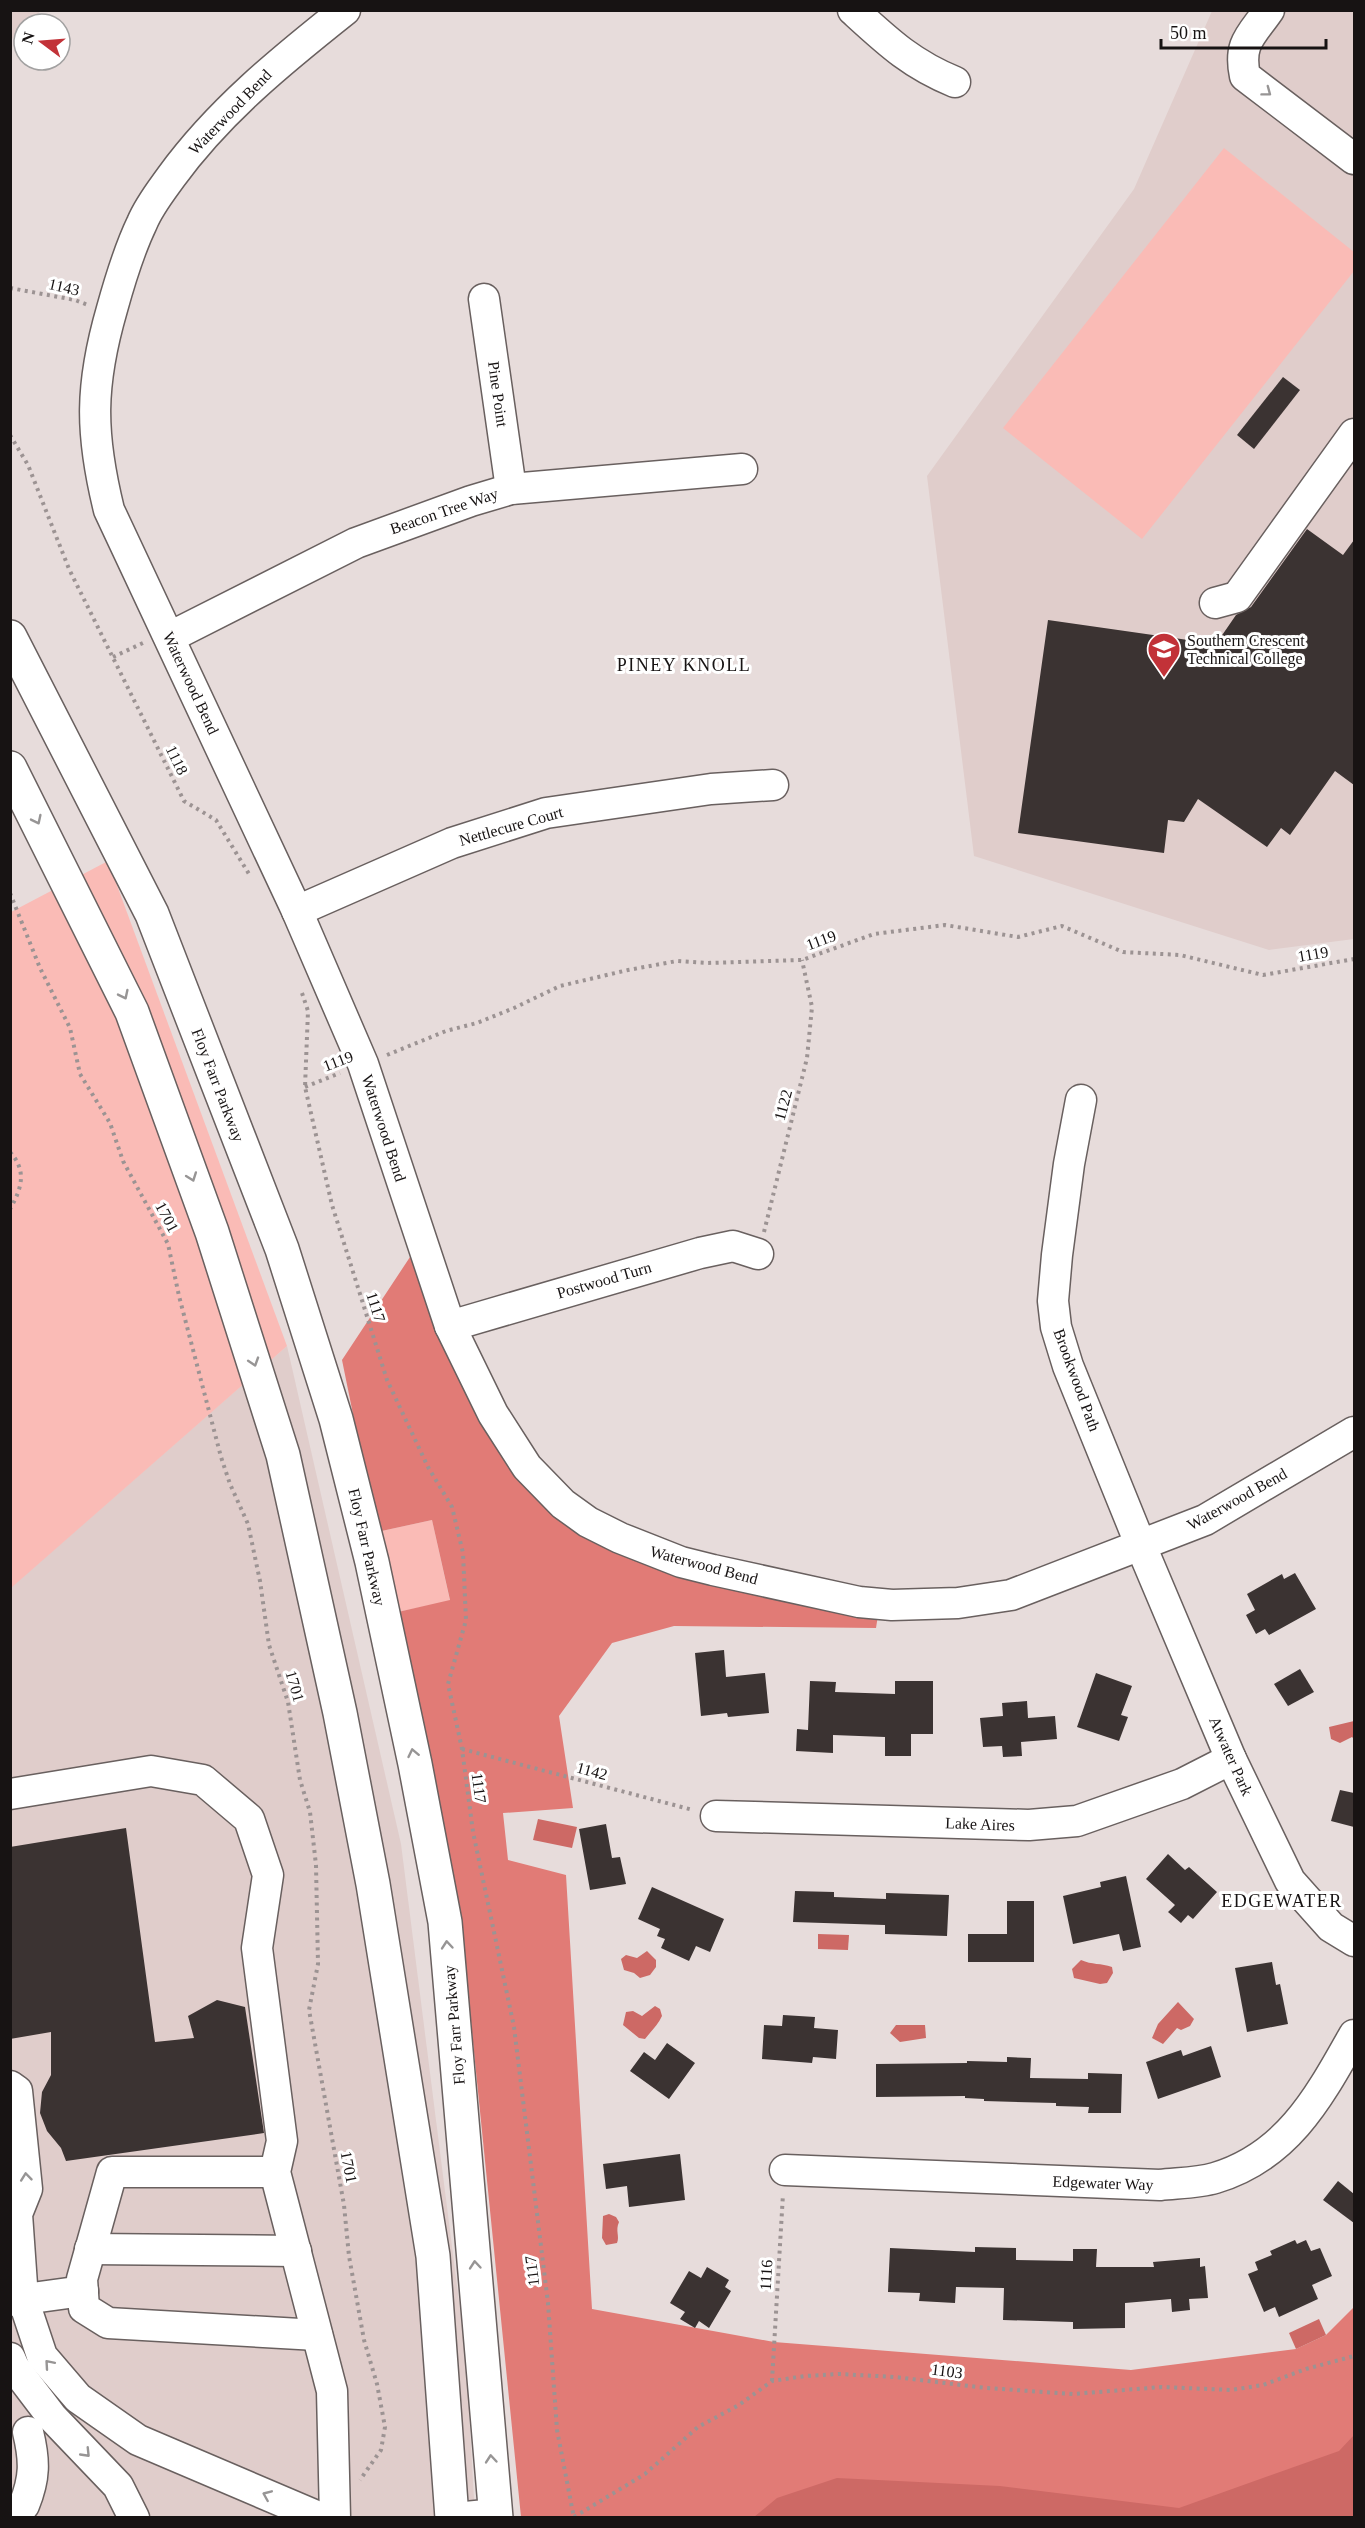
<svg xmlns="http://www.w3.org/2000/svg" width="1365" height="2528" font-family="'Times New Roman',serif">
	<rect width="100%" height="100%" fill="#e7dcdb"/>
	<!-- built -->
	<g fill="#e0cdcb">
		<path d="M11,10h30v1l-14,13h-3v3l-13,13z"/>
		<path d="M1212,11h142v928l-85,11 -295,-94 -47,-380 207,-287z"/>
		<path d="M287,1346l114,498 65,513 9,160h-464l-1,-929z"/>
	</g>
	<!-- green -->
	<g fill="#fabbb6">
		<path d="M1224,148l130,104v19l-212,268 -139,-111z"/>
		<path d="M108,861l179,485 -276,242v-676z"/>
		<path d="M432,1520l18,81 -52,11 -21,-80z"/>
	</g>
	<!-- forest -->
	<path fill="#e17b76" d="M410,1257l85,175 63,77 321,100 -3,19 -202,-2 -62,17 -53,73 14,92 -70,5 5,47 58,15 26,434 182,33 357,28 165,-21 30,-14 28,-28v165l-133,46 -700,-1 -59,-584 -64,-321 52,-12 -18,-80 -55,12 -35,-172z"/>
	<!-- water -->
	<g fill="#cd6965">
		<path d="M1354,1721v18l-2,-2 -12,6 -9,-4 -2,-12z"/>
		<path d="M538,1819l39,8 -5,21 -39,-8z"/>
		<path d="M818,1934l31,1 -1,15 -30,-1z"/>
		<path d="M647,1951l9,9v7l-6,8 -10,3 -6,-5 -10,-3 -3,-11 5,-4 11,3z"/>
		<path d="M1081,1960c11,5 20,3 31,7l1,6 -6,10 -7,1 -26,-6 -2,-9z"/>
		<path d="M1178,2002l16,17 -4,7 -9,4 -4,-2 -14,16 -11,-6 6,-14z"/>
		<path d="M655,2006l5,3 2,7c-4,9 -11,15 -17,23l-6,-1 -16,-13 3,-13 7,-1 9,5z"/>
		<path d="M896,2025h29l1,13 -26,4 -10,-9z"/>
		<path d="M609,2214l7,3 3,5c-4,9 1,14 -2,21l-11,2 -4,-7 1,-22z"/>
		<path d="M1319,2319l7,16 -30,14 -7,-16z"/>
		<path d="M1354,2435v82h-600l23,-19 60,-20 163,8 179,22 160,-57z"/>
	</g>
	<!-- building -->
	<g fill="#3b3332">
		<path d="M1283,377l17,13 -46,59 -17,-14z"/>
		<path d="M1307,529l36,26 11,-15v245l-19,-14 -45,64 -9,-7 -14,19 -69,-48 -14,23 -16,-2 -4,33 -146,-20 30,-213 168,24 20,-29 15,-8z"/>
		<path d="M1295,1573l21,36 -47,26 -4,-6 -9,5 -10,-19 9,-5 -8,-16 35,-20 2,5z"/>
		<path d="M724,1650l2,27 39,-4 4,40 -41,4 -1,-4 -26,3 -6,-63z"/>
		<path d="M1300,1669l14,23 -26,14 -14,-22z"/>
		<path d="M1096,1673l36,13 -11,29 7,2 -9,24 -42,-14z"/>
		<path d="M810,1681l26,1 -1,10 60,2v-13h38v53h-22v22h-26v-19l-52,-2v18l-37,-2 1,-22 11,1z"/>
		<path d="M1027,1701l1,17 27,-2 2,23 -36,3 1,14 -19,1 -1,-11 -19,1 -3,-29 23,-2 -1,-13z"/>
		<path d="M1340,1790l14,3v34l-23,-6z"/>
		<path d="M606,1824l6,34 8,-1 6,27 -36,6 -11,-61z"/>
		<path d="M126,1828l29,214 39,-4 -6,-22 29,-16 28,7 19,126 -198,28 -5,-13 -14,-17 -7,-18 2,-21 9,-17v-43l-41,7v-192z"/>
		<path d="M1168,1854l17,16 4,-3 28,25 -24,27 -5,-4 -7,8 -13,-11 7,-7 -29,-26z"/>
		<path d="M1126,1876l15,71 -18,4 -4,-17 -46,10 -10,-48 38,-9 -1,-5z"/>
		<path d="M652,1887l72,32 -14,33 -14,-6 -7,15 -28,-13 4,-9 -8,-3 3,-7 -22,-10z"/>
		<path d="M795,1891l39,1v5l52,2v-6l63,2 -2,41 -62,-2v-9l-92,-3z"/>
		<path d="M1007,1901h27v61h-66v-28h39z"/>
		<path d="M1272,1962l4,23 4,-1 8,40 -41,8 -12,-64z"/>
		<path d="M783,2015l32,2 -1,11 24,2 -2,29 -23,-2 -1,6 -50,-4 2,-34 18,1z"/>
		<path d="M667,2043l28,20 -26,36 -39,-28 14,-19 11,8z"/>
		<path d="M1211,2046l10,31 -63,22 -12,-37 35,-12 2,6z"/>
		<path d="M1007,2057l24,1 -1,20 58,1v-6l34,1 -1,39h-33l1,-6 -33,-1v-3l-72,-2v-2l-19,-1v-2l-89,1v-33l91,-1v-2l40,1z"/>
		<path d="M680,2154l5,46 -56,7 -2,-21 -21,3 -3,-25z"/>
		<path d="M1338,2181l16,13v29l-31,-23z"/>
		<path d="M1295,2240l2,4 9,-4 5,11 9,-3 12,28 -20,9 6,14 -39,18 -4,-10 -11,5 -16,-38 10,-4 -3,-8 17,-7 -2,-4z"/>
		<path d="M975,2247l41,1v12l57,1v-12h24l-1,18h58l-1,-5 47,-4v9l5,-1 3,32 -19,1 1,11 -18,2 -1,-13 -46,4v25l-52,1v-7l-70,-2 1,-32 -48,-1 -1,16 -36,-2 1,-8 -32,-1 2,-44 85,4z"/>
		<path d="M707,2267l22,13 -4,7 6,4 -22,37 -10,-7 -4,7 -15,-9 5,-7 -15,-9 19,-32 12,7z"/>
	</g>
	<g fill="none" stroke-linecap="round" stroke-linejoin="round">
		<defs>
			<g id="minor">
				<path d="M345,10c-63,50 -126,101 -174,167 -10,14 -22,29 -29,46 -13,27 -22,57 -30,86 -22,76 -22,124 -3,201l188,401 66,153 87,262 43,88 34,53 36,37 25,18 32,16 61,24 32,8 146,32 33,3 66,-2 53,-8 194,-75 149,-88"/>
				<path d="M853,10c35,32 58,54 102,72"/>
				<path d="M1269,10c-18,26 -31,33 -24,66l109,83"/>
				<path d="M484,299l27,190"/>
				<path d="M1215,603l22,-6 117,-163"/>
				<path d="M170,637l186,-94 115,-42 40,-12 231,-20"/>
				<path d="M297,911l155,-68 94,-30 165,-24 62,-4"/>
				<path d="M1081,1100l-12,64 -12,91 -4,46 3,26 12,39 73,180 90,213 59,122 41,46 23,14"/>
				<path d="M450,1326l250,-73 33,-7 25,8"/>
				<path d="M10,1794l141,-23 52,9 46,39 19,56 -11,73 25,193 -7,31 57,219 3,127"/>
				<path d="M716,1816l313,9 48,-4 105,-37 49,-25"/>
				<path d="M10,2086l7,5 10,98 -10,25 6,85 19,57 36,42 60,42 183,78"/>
				<path d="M785,2170l375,15c17,-2 38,-2 55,-7 73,-22 104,-81 139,-143"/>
				<path d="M275,2172h-163l-30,107 2,29 24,15 209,12"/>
				<path d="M90,2249l206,2"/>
				<path d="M10,2301l73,-10"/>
				<path d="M10,2358l4,9 38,50 66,69 16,32"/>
				<path d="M10,2511l14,-6c11,-27 11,-44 4,-73"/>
				<path d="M455,2518l41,-4"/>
			</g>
			<g id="major">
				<path d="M10,637l142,277 130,335 54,170 36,143 43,202 30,158 51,596"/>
				<path d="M10,768l122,244 80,220 71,223 57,258 33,171 60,372 19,262"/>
			</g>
		</defs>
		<!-- minor casing -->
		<use href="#minor" stroke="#69605f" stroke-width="33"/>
		<!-- major casing -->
		<use href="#major" stroke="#69605f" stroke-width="36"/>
		<!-- path -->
		<g stroke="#9c9393" stroke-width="4" stroke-dasharray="3 4.5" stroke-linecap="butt">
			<path d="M10,288l65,12 13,5"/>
			<path d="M10,435l18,30 41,104 115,232 32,19 33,54"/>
			<path d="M113,657l32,-15"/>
			<path d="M10,893l30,75 30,60 10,46 30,49 13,38 45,83 11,52 42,161 9,27 18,40 12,57 9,64 19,57 12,78 10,32 6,53 2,99 -9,46 35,195 5,51 15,84 13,44 8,43 -4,23 -21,30"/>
			<path d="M302,993l6,18 -3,76 27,118 55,175 41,87 24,40 11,46 3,67 -18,64 14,65 11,83 41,195 34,276 9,127 17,88"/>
			<path d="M387,1055l59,-24 31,-8 37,-15 46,-22 68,-16 49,-9 30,2 95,-3 72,-26 71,-9 73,12 44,-11 61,26 57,3 83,20 91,-16"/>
			<path d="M305,1087l35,-14"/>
			<path d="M10,1152c17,19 12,36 0,57"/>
			<path d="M764,1232l43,-174 5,-51 -10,-47"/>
			<path d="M462,1749l231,61"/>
			<path d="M772,2381l11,-187"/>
			<path d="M574,2517l71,-43 53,-47 41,-22 33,-24 33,-5 34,-2 56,3 91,11 87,6 89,-7 69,3 32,-5 43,-16 48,-13"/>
		</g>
		<!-- minor -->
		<use href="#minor" stroke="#fff" stroke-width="30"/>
		<!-- major -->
		<use href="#major" stroke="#fff" stroke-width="33"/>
	</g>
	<!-- one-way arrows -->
	<defs><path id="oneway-chevron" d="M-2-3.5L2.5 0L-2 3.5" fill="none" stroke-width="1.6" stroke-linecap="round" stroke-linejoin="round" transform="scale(1.5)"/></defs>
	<g stroke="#979595">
		<use href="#oneway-chevron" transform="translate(1267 92) rotate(37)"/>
		<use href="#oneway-chevron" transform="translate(37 820) rotate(64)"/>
		<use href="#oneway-chevron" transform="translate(124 995) rotate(64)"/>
		<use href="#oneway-chevron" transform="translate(192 1177) rotate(70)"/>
		<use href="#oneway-chevron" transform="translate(254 1362) rotate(72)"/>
		<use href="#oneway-chevron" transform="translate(413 1753) rotate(-102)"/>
		<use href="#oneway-chevron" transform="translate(447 1945) rotate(-95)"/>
		<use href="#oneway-chevron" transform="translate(26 2177) rotate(-96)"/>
		<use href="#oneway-chevron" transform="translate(475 2265) rotate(-95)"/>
		<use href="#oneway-chevron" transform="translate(49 2364) rotate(-131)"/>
		<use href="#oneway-chevron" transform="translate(86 2453) rotate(46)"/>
		<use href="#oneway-chevron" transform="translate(491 2459) rotate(-95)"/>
		<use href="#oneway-chevron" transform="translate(267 2495) rotate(-157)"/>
	</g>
	<!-- icons -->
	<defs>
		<symbol id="university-pin" viewBox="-11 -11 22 30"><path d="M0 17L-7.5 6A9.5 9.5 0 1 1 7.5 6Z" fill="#c23238" stroke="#fff"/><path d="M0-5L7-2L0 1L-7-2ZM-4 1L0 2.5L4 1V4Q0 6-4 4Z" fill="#fff"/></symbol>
	</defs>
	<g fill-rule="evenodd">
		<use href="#university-pin" x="1145" y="630" width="38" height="52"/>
	</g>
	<g text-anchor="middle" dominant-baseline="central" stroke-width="6" stroke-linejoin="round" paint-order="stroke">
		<!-- street labels -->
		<g font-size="16" fill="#171313" stroke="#fff">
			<text transform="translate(230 112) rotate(-46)">Waterwood Bend</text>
			<text transform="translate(64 287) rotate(13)">1143</text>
			<text transform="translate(498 394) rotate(82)">Pine Point</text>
			<text transform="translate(444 511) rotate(-19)">Beacon Tree Way</text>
			<text transform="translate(191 683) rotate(65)">Waterwood Bend</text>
			<text transform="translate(177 760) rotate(64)">1118</text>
			<text transform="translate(511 826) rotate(-16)">Nettlecure Court</text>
			<text transform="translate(821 940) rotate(-20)">1119</text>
			<text transform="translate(1313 954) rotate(-10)">1119</text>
			<text transform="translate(338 1061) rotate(-21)">1119</text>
			<text transform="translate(218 1085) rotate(69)">Floy Farr Parkway</text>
			<text transform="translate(783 1105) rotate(-75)">1122</text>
			<text transform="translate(384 1128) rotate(72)">Waterwood Bend</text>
			<text transform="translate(167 1217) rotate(62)">1701</text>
			<text transform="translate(604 1280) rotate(-16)">Postwood Turn</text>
			<text transform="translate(376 1307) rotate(72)">1117</text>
			<text transform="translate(1077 1380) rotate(70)">Brookwood Path</text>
			<text transform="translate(1237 1499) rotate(-29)">Waterwood Bend</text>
			<text transform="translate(367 1547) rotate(77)">Floy Farr Parkway</text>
			<text transform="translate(704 1565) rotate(15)">Waterwood Bend</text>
			<text transform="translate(295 1686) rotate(74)">1701</text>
			<text transform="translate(1231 1756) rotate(66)">Atwater Park</text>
			<text transform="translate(592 1771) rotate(15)">1142</text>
			<text transform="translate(479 1788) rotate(82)">1117</text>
			<text transform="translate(980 1824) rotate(2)">Lake Aires</text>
			<text transform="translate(454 2025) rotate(-95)">Floy Farr Parkway</text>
			<text transform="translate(349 2167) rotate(79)">1701</text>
			<text transform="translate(1103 2183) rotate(2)">Edgewater Way</text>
			<text transform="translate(532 2271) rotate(-97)">1117</text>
			<text transform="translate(766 2275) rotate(-87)">1116</text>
			<text transform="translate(947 2371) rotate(7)">1103</text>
		</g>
		<!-- poi labels -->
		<g font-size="16" fill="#171313" stroke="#fff" text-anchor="start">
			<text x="1187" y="640">Southern Crescent<tspan x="1187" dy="18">Technical College</tspan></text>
		</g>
		<!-- neighbourhood labels -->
		<g font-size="18" letter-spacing="1.5" fill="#171313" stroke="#fff">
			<text x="684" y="665">PINEY KNOLL</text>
			<text x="1282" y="1901">EDGEWATER</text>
		</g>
	</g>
	<!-- border -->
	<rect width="1365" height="2528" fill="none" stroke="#171313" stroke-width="24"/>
	<!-- north arrow -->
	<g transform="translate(42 42) rotate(286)"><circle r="28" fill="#ffffff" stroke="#a2a1a1" stroke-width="1.5"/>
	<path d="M0-4.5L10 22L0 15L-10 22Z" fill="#c23238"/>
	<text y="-9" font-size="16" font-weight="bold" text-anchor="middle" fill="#171313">N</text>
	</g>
	<!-- scale -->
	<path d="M1161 39v9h165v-9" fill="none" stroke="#171313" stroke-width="3"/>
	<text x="1170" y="39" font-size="18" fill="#171313" stroke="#ffffff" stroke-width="4.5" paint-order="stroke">50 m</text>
</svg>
